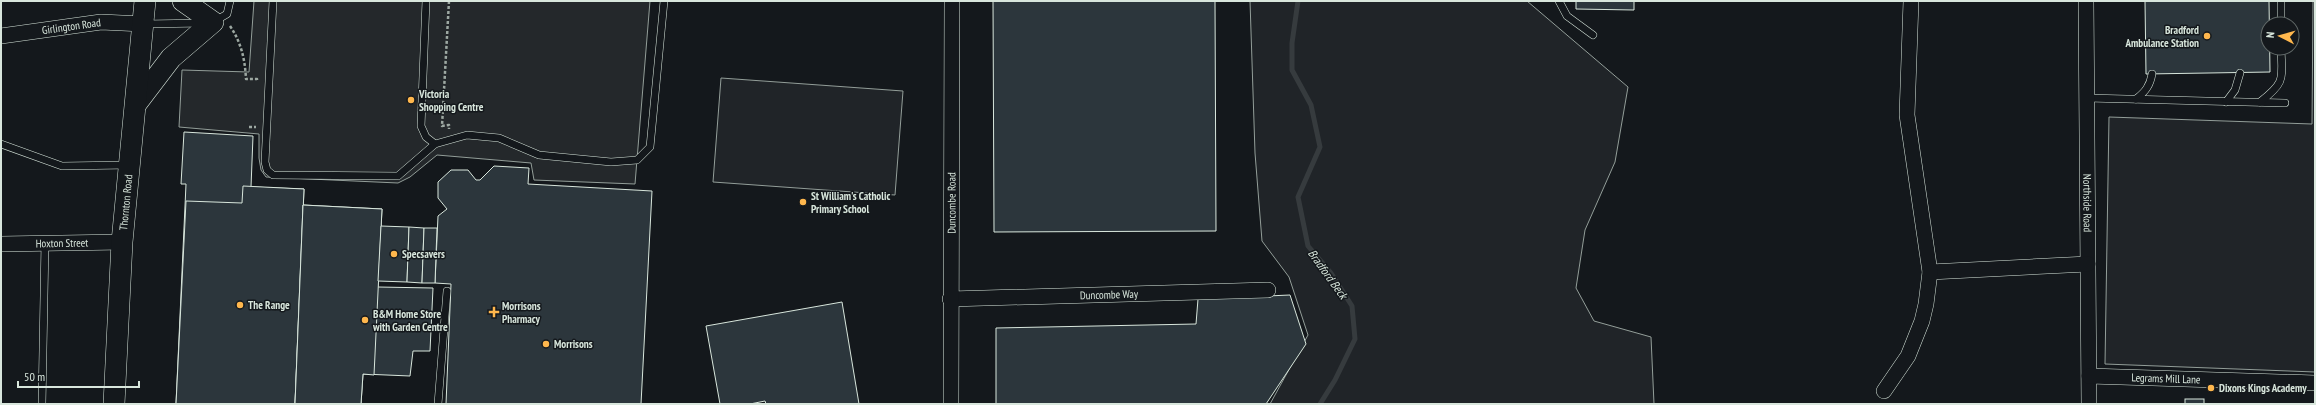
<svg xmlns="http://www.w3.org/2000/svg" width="2316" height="405" font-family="'PT Sans Narrow',sans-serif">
	<rect width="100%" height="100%" fill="#14181c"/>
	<!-- green -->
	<g fill="#202428" stroke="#939e99">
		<path d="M1250,1h277l101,86 -13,75 -30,68 -9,58 18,33 57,16 3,67h-384l38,-69 -19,-58 -27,-36 -7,-88z"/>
		<path d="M2313,1h2v371l-210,-8 4,-247 203,7z"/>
		<path d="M721,78l182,13 -8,104 -182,-13z"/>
	</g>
	<!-- parking -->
	<path fill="#24282b" stroke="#939e99" d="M254,1h396l-15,183 -101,-4 -3,-17 -94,-8 -27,22 -12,6 -132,-6 -5,-7 -2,-12v-24l-80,-7 3,-57 67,2z"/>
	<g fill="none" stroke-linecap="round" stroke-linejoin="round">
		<!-- stream -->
		<path stroke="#363b3e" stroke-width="5" d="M1298,1l-6,42v27l19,35 9,42 -22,50 10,49 23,27 21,33 3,33 -20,41 -15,24"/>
	</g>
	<!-- building -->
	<g fill="#2c363c" stroke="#d8e6dc">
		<path d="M993,1h222l1,230 -222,1z"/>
		<path d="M1576,1h58v9l-58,-1z"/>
		<path d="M2145,1h124l1,71 -124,2z"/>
		<path d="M184,132l69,4 -2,51 53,2 -9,215h-119l10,-220h-5z"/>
		<path d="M494,166l35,2 -1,16 124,7 -11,213h-195l5,-120 -16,-1 3,-67 9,-7 -9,-11v-16l13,-12h17l8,10h4z"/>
		<path d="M243,186l61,3 -9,215h-119l10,-203 56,2z"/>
		<path d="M303,205l79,4 -4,78 55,1 -3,63h-17l-3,25 -47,-2 -2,30h-66z"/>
		<path d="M303,205l79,4 -8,166 -11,-1 -2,30h-66z"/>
		<path d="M381,226l28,1 -2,55 -29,-1z"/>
		<path d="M409,227l15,1 -2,55 -15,-1z"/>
		<path d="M424,228h13l-2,55h-13z"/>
		<path d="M1290,295l16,49 -40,60h-270v-76l200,-4 2,-25z"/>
		<path d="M842,302l17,102h-93l-1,-3 -15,3h-30l-14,-78z"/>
		<rect x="2185" y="399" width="19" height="5"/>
	</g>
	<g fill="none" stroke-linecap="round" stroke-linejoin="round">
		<defs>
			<g id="lane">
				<path d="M273,1l-8,161 2,8 6,5 125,1 37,-32"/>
				<path d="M426,1l-5,125 5,11 9,7 32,-9 32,3 40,17 72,7 26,-2 13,-13 14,-146"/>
				<path d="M1559,1l8,15 26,19"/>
				<path d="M2281,1v23"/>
				<path d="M215,21l12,-7 3,-13"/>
				<path d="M145,24l60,-1"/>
				<path d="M2087,98l198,5"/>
				<path d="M2136,99c9,-7 14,-13 16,-25"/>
				<path d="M2226,102l9,-12 5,-17"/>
				<path d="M2260,102c26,-20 22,-23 21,-54"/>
				<path d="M1,144l61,22 65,-1"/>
				<path d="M42,404l3,-162"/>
				<path d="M438,404l9,-113"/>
			</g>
			<g id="street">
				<path id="s1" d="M2086,1l3,403"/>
				<path id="s2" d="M1,36l100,-14 42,2"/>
				<path id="s3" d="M1,244l121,-2"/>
				<path d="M1930,272l158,-8"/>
				<path id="s4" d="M950,299l318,-9"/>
				<path id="s5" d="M2089,376l226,7"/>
				<path d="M1884,391l24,-35 14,-35 4,-17 4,-32 -23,-157 4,-114"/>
				<path id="s6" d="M951,404l1,-403"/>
			</g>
			<g id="secondary">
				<path d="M136,104l35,-46 42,-36 -30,-21"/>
				<path id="s7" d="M114,404l8,-162 23,-241"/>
			</g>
		</defs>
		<!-- lane casing -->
		<use href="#lane" stroke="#d8e6dc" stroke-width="8"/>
		<!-- street casing -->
		<use href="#street" stroke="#d8e6dc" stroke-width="16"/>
		<!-- secondary casing -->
		<use href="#secondary" stroke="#d8e6dc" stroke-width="22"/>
		<!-- path -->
		<g stroke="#9da8a2" stroke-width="2.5" stroke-dasharray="3 2" stroke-linecap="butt">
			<path d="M449,1l-7,125 7,-1v4"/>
			<path d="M230,26c11,16 15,33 16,53h11v2"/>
			<path d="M249,127h7"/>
		</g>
		<!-- lane -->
		<use href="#lane" stroke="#14181c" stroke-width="7"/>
		<!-- street -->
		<use href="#street" stroke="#14181c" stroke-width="15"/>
		<!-- secondary -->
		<use href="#secondary" stroke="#14181c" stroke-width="21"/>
	</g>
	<!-- markers -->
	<g fill="#ffb74d" stroke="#14181c" stroke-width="1.5">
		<circle cx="2207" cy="36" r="4"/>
		<circle cx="411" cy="100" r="4"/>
		<circle cx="803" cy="202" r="4"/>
		<circle cx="394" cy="254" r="4"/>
		<circle cx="240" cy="305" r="4"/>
		<path d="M492 306h4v4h4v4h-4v4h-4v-4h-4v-4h4z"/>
		<circle cx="365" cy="320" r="4"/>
		<circle cx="546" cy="344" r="4"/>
		<circle cx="2211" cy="388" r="4"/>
	</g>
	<g text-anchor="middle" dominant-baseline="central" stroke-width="3" stroke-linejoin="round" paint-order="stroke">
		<!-- street labels -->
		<g font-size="11" fill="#d8e6dc" stroke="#14181c">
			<text stroke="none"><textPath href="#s2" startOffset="71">Girlington Road</textPath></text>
			<text stroke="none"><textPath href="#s7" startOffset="202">Thornton Road</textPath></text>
			<text stroke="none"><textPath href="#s1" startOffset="202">Northside Road</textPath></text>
			<text stroke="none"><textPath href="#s6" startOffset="201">Duncombe Road</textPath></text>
			<text stroke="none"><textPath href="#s3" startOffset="61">Hoxton Street</textPath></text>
			<text stroke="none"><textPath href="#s4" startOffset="159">Duncombe Way</textPath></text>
			<text stroke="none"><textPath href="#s5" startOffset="77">Legrams Mill Lane</textPath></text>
		</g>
		<!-- poi labels -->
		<g font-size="11" font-weight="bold" fill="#d8e6dc" stroke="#14181c" text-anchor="start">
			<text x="2199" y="30" text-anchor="end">Bradford<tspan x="2199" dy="13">Ambulance Station</tspan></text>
			<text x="419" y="94">Victoria<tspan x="419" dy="13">Shopping Centre</tspan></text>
			<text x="811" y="196">St William's Catholic<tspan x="811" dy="13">Primary School</tspan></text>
			<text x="402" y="254">Specsavers</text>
			<text x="248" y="305">The Range</text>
			<text x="502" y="306">Morrisons<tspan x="502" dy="13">Pharmacy</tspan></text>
			<text x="373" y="314">B&amp;M Home Store<tspan x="373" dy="13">with Garden Centre</tspan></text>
			<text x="554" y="344">Morrisons</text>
			<text x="2219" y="388">Dixons Kings Academy</text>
		</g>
		<!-- water labels -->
		<g font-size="12" font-style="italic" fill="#d8e6dc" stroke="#14181c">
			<text transform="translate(1328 274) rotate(54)">Bradford Beck</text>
		</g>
	</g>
	<!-- border -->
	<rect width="2316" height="405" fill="none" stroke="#d8e6dc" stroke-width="4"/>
	<!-- north arrow -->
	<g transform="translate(2280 36) rotate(276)"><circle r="19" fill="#14181c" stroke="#626a69"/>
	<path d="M0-3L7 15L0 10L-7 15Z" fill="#ffb74d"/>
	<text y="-6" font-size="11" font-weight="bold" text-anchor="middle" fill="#d8e6dc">N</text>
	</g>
	<!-- scale -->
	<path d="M18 381v6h121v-6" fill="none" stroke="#d8e6dc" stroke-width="2"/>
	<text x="24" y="381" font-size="12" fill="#d8e6dc" stroke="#14181c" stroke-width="3" paint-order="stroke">50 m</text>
</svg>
